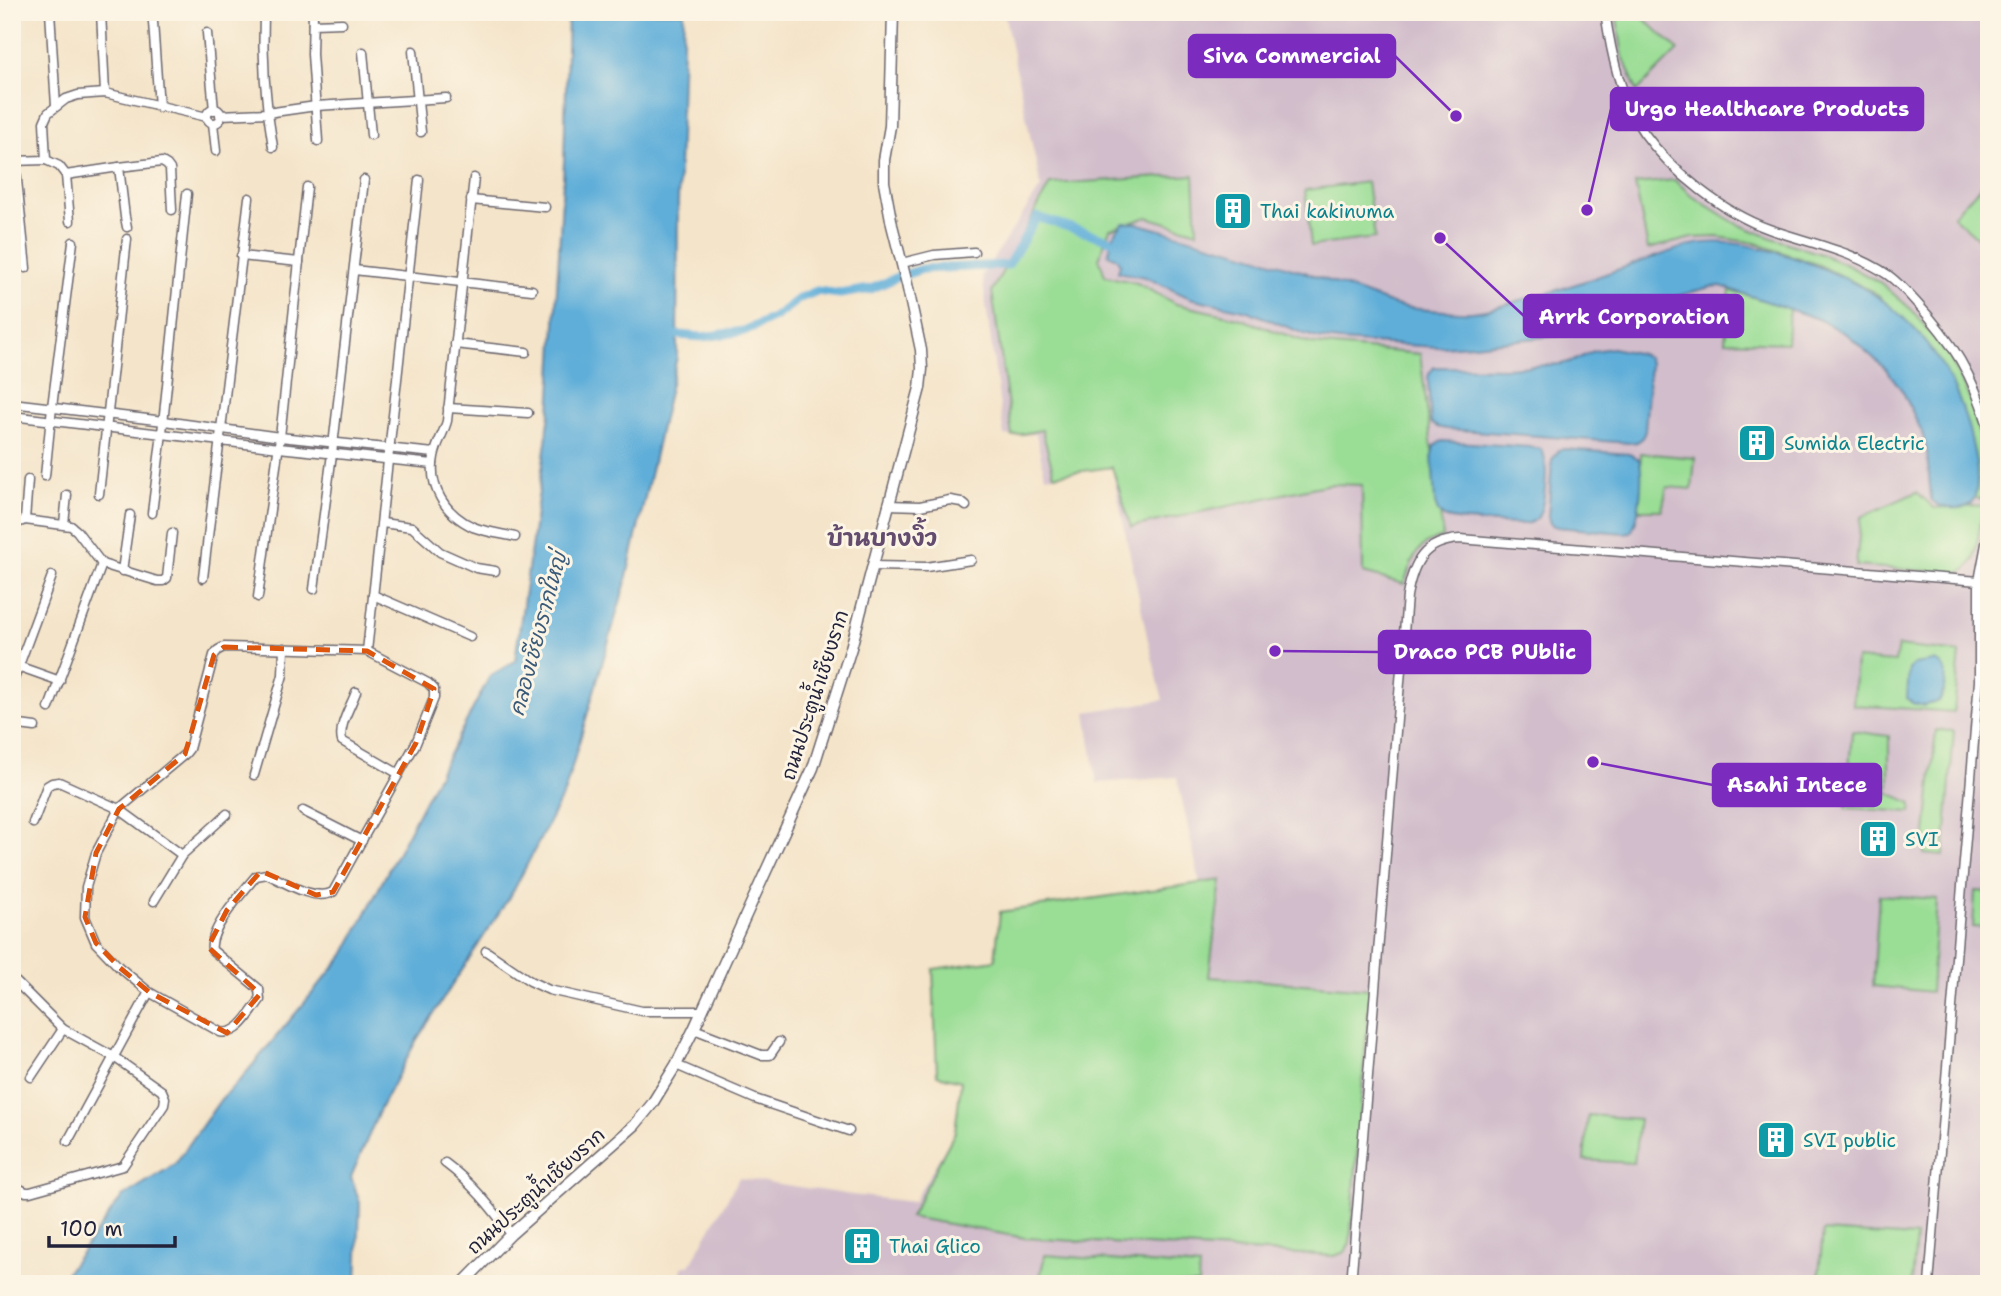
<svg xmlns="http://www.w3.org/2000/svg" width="2001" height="1296" font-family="'Shantell Sans','Playpen Sans Thai',sans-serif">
	<rect width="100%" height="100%" fill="#fcf5e5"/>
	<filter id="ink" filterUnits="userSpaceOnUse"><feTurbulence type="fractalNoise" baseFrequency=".0143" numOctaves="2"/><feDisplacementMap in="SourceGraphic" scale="14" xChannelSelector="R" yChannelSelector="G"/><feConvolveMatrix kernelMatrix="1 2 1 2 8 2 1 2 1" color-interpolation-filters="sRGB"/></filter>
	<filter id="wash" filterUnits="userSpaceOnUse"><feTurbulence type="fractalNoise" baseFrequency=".00686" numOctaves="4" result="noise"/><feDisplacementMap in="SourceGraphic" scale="28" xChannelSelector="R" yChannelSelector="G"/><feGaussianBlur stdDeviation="1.57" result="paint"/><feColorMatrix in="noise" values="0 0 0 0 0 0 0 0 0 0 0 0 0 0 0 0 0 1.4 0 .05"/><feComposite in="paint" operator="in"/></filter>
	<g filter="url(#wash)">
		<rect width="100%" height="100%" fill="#f4e4c9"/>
		<!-- industrial -->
		<path fill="#d1bdcb" d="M1004,12h985v1272h-1310l3,-17 8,-2 49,-87 113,17 61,7 42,-70 6,-51 -24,-6 -4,-106 62,-9 5,-48 200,-29 -23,-106 -80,6 -11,-71 77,-12 -15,-59 -36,-173 -67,8 -9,-42 -32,2 -22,-161 59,-88z"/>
		<!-- green -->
		<g fill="#9add95" stroke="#5e8068" stroke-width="2">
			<path d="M1616,12h28l-3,4 37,34 -41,41 -14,-34z"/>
			<path d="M1194,175l3,57 -50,-15 -37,12 -11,29 6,18 32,7 39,21 62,14 74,26 108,10 23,183c-27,6 -31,23 -39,47l-41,-11 -1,-88 -32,-1 -199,43 -19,-60 -58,8 -12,-45 -30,6 -20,-145 58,-107z"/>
			<path d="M1989,177v52l-10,10 -26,-23z"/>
			<path d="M1675,180l17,16 43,27 34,14 49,16 29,12 34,18 31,27 38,48 21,43 14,60 -3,38 -7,-1 2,-25 -57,-139 -46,-42 -55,-27 -64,-22 -38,-6 -25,1 -44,11 -13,-65z"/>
			<path d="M1367,182l8,56 -64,8 -6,-56z"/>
			<path d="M1730,290l59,18 -2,35 -62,-2z"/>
			<path d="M1641,453l54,5 -3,31 -25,-2 -5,23h-24z"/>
			<path d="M1917,492l17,16 50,-3 -10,54 -6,9 -9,5 -103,-7 5,-49z"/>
			<path d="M1898,646l62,7 -6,59 -101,-7 3,-46 39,3z"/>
			<path d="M1936,730l18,1 -10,125 -20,-2z"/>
			<path d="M1852,731l37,5v57l23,10 -1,9 -65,-4z"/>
			<path d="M1221,880l-12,97 161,12 -20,254 -5,9 -10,4 -310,-18 -115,-21 45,-85 6,-51 -24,-6 -4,-106 62,-9 5,-48z"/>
			<path d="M1975,891l14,1v36l-16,-1z"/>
			<path d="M1879,895l58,4 -6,93 -58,-6z"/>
			<path d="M1588,1115l51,4 -5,44 -50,-3z"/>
			<path d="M1823,1231l93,6 -4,47h-94z"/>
			<path d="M1045,1255l154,12 -1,17h-160z"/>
		</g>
		<!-- water -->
		<g fill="#5eaed9" stroke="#40688a" stroke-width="2">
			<path d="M568,12h116l-6,190 -1,155 -52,228 -60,206 -50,97 -99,153 -36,68 -29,68 9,26 -3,81h-299l64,-87 53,-33 46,-65 20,-20 103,-124 146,-279 25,-15 35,-248 14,-252z"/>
			<path d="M1123,223h13c53,15 106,29 159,46 25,8 50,18 75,27 10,3 20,8 30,10 19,5 40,4 59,6 23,2 50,-9 73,-15 43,-10 84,-28 126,-41 15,-5 31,-12 46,-13 47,-5 117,22 158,44 58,33 97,91 110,156 4,16 8,37 3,53 -4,17 -35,15 -44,3l-4,-48 -5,-19 -19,-40 -16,-22 -39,-35 -30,-16 -97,-33 -11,1 -36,10 -95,36 -105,12 -36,2 -99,-6 -21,-3 -16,-5 -54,-22 -58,-13 -45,-21 -27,-5 2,-8 -2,-5 -10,-5 7,-22z"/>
			<path d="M1612,348l29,6 7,4 2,5 -5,68c-3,9 -6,12 -16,12l-182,-14 -10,-2 -6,-4 -3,-44 1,-5 5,-7 73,1 54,-4 12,-3 21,-10z"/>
			<path d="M1442,441l87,6 12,2c9,12 4,57 -4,70l-8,4 -7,1c-17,-1 -65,-1 -78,-7 -6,-3 -7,-8 -9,-14l-3,-48 2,-9z"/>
			<path d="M1564,449l65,5 10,5c5,15 1,60 -8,73l-8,1 -66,-6 -7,-3 -2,-7 4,-57 7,-10z"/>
			<path d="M1934,661c14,4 13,15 10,28 -1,3 -2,9 -4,11 -4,4 -11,3 -16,6l-12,-3 -5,-5 2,-29 5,-5z"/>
		</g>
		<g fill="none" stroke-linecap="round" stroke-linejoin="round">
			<!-- canal -->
			<path stroke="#5eaed9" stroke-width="9" d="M665,334l38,3 41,-6 31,-14 25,-19 17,-7 23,3 31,-5 29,-13 23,-7 85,-4 29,-48 85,27"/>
		</g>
	</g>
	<g filter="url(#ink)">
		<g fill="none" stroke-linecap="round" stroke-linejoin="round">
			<defs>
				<g id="minor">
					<path d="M50,12l6,94"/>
					<path d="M101,12l4,81"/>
					<path d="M264,12c-2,46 1,90 9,135"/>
					<path d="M313,12l-1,42 6,87"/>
					<path d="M1605,12c6,40 15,87 39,121 28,39 80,80 125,96 40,14 84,22 119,46 10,7 19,17 27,26 38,41 58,74 74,128"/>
					<path d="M153,22l6,85"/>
					<path d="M313,24l29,-1"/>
					<path d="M207,33l7,77"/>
					<path d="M413,51l8,81"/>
					<path d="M363,52l8,83"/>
					<circle cx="214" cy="116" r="7"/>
					<path d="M220,115l47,-2 49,-7 130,-8"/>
					<path d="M213,123l3,28"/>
					<path d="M12,131l14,137"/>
					<path d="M46,160l13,6 7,9 4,46"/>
					<path d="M12,161l34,-1 -2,-38 4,-9 18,-14 12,-4 27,-2 102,24"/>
					<path d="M66,175l53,-8"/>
					<path d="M474,178l-27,243c-3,12 -11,23 -13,36 -6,30 11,57 39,70 13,5 29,7 42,10"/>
					<path d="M471,200l74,7"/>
					<path d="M127,227l-2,-10 -6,-50 43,-5 5,3 3,4 2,41"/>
					<path d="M241,256l58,6"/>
					<path d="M902,263l32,-8 40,-3"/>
					<path d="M354,270l178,20"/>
					<path d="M455,344l71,8"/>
					<path d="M12,403l152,18 116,16 154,16"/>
					<path d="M448,408l80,5"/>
					<path d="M12,416l267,32 154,16"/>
					<path d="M45,476l7,-69 21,-165"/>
					<path d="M99,494l28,-255"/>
					<path d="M888,505l32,1 30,-6 11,2 5,4"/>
					<path d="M152,513l10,-80 25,-239"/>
					<path d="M25,520l3,-40"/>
					<path d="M382,523l30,4 28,25 36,16 19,3"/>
					<path d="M64,524l3,-29"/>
					<path d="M12,525l13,-5 46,6 6,5 25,33 55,17h6l4,-3 5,-45"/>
					<path d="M872,566l54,1 45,-7"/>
					<path d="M122,571l8,-56"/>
					<path d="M203,578l46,-380"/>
					<path d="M314,589l18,-135 32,-274"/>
					<path d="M373,595l97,42"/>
					<path d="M258,597l22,-160 27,-250"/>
					<path d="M224,647l143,4 61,32 6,6v9l-18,45 -83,149c-19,10 -48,-10 -66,-18l-11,2c-13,16 -48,54 -44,74l47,39 1,11c-10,13 -21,36 -40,32l-71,-40 -30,-25 -23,-24 -11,-26 1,-30 10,-34 23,-44 66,-55 4,-5 25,-94 4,-5z"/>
					<path d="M367,651l52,-471"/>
					<path d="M12,664l48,17"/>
					<path d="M12,684l40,-108"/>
					<path d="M356,692c-5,14 -18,34 -14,49l57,33"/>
					<path d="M49,708l53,-144"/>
					<path d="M12,724l23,3"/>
					<path d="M254,775l29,-100 1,-27"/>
					<path d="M303,811l59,30"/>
					<path d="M33,823l14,-37 5,-3 7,-1 60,27 63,46"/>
					<path d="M154,901l28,-46 45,-41"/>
					<path d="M486,951l44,30 19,9 93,21h59"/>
					<path d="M12,988l4,-6 47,47 51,28 48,34 3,7 -1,7 -41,61 -93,26h-4l-14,-7"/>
					<path d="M694,1029l67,26h9l9,-13"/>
					<path d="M676,1065l79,34 94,32"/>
					<path d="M31,1077l32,-48"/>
					<path d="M68,1141l81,-149"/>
					<path d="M445,1163c27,20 46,44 66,71"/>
					<path d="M1351,1284l56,-688c6,-34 17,-55 53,-57l519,42"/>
					<path d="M1929,1284l50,-603v-100l10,-53"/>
				</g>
				<path id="tertiary" d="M462,1284l49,-50 124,-109 17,-21 11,-18 13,-21 18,-36 119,-261 38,-120 69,-260 2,-19 -1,-19 -14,-66 -15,-59 -8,-43v-22l6,-34 3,-114"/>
			</defs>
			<!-- minor casing -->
			<use href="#minor" stroke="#6c666d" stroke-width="11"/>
			<!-- tertiary casing -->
			<use href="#tertiary" stroke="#6c666d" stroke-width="13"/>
			<!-- minor -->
			<use href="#minor" stroke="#fff" stroke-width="8"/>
			<!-- tertiary -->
			<use href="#tertiary" stroke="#fff" stroke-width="10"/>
		</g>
	</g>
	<!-- marked area -->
	<path fill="none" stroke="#de560e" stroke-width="5" stroke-dasharray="14 9" stroke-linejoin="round" d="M224,647l143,4 67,38 -18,54 -83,149 -17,3 -55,-24 -34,39 -19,37 52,47 -33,39 -78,-41 -30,-25 -23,-24 -11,-26 11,-64 23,-44 66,-55 29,-99z"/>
	<!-- icons -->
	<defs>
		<symbol id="building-square" viewBox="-11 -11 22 22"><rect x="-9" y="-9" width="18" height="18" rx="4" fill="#0f9aa8" stroke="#fcf5e5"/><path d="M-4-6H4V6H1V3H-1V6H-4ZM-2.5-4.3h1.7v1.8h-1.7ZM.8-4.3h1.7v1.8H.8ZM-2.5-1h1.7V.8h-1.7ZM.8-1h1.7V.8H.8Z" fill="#fff"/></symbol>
	</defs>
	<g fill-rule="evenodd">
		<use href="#building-square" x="1211" y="189" width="44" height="44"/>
		<use href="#building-square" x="1735" y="421" width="44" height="44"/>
		<use href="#building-square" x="1856" y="817" width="44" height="44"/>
		<use href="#building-square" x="1754" y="1118" width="44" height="44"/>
		<use href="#building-square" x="840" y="1224" width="44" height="44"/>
	</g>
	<g text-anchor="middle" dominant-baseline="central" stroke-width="6" stroke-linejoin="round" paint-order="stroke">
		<!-- culture labels -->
		<g font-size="19" fill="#0d838f" stroke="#fcf5e5" text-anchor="start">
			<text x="1260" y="211">Thai kakinuma</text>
			<text x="1784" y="443">Sumida Electric</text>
			<text x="1905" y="839">SVI</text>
			<text x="1803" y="1140">SVI public</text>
			<text x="889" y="1246">Thai Glico</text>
		</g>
		<!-- street labels -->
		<g font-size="19" fill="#22223b" stroke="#fcf5e5">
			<text transform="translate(815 695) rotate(-72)">ถนนประตูน้ำเชียงราก</text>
			<text transform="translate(536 1191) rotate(-42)">ถนนประตูน้ำเชียงราก</text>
		</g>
		<!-- water labels -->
		<g font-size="21" font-style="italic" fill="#3a5a7a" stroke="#fcf5e5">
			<text transform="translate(538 634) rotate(-75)">คลองเชียงรากใหญ่</text>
		</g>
		<!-- quarter labels -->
		<g font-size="23" font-weight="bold" fill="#634c6e" stroke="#fcf5e5">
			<text x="882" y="538">บ้านบางงิ้ว</text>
		</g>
	</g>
	<!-- callouts -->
	<path fill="none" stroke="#7b2cbf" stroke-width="2.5" d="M1456 116L1395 56M1587 210L1611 109M1440 238L1524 316M1275 651L1379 652M1593 762L1713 785"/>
	<g fill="#7b2cbf" stroke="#fcf5e5" stroke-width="2.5">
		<circle cx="1456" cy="116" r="7"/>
		<circle cx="1587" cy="210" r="7"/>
		<circle cx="1440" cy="238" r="7"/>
		<circle cx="1275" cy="651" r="7"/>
		<circle cx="1593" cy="762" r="7"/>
	</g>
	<g fill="#7b2cbf" stroke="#7b2cbf" stroke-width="2.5">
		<rect x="1189" y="35" width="206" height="42" rx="7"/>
		<rect x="1611" y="88" width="312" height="42" rx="7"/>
		<rect x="1524" y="295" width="219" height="42" rx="7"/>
		<rect x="1379" y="631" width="211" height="42" rx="7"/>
		<rect x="1713" y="764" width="168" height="42" rx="7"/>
	</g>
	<g font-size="21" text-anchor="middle" font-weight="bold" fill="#fff">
		<text x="1292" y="63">Siva Commercial</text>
		<text x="1767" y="116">Urgo Healthcare Products</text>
		<text x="1634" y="324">Arrk Corporation</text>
		<text x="1485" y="659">Draco PCB PUblic</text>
		<text x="1797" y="792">Asahi Intece</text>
	</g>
	<!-- margin -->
	<rect width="2001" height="1296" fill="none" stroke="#fcf5e5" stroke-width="42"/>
	<!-- scale -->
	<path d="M49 1236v10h126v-10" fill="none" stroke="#22223b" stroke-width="3.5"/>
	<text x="60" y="1236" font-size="21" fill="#22223b" stroke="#fcf5e5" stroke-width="5" paint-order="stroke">100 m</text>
</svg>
